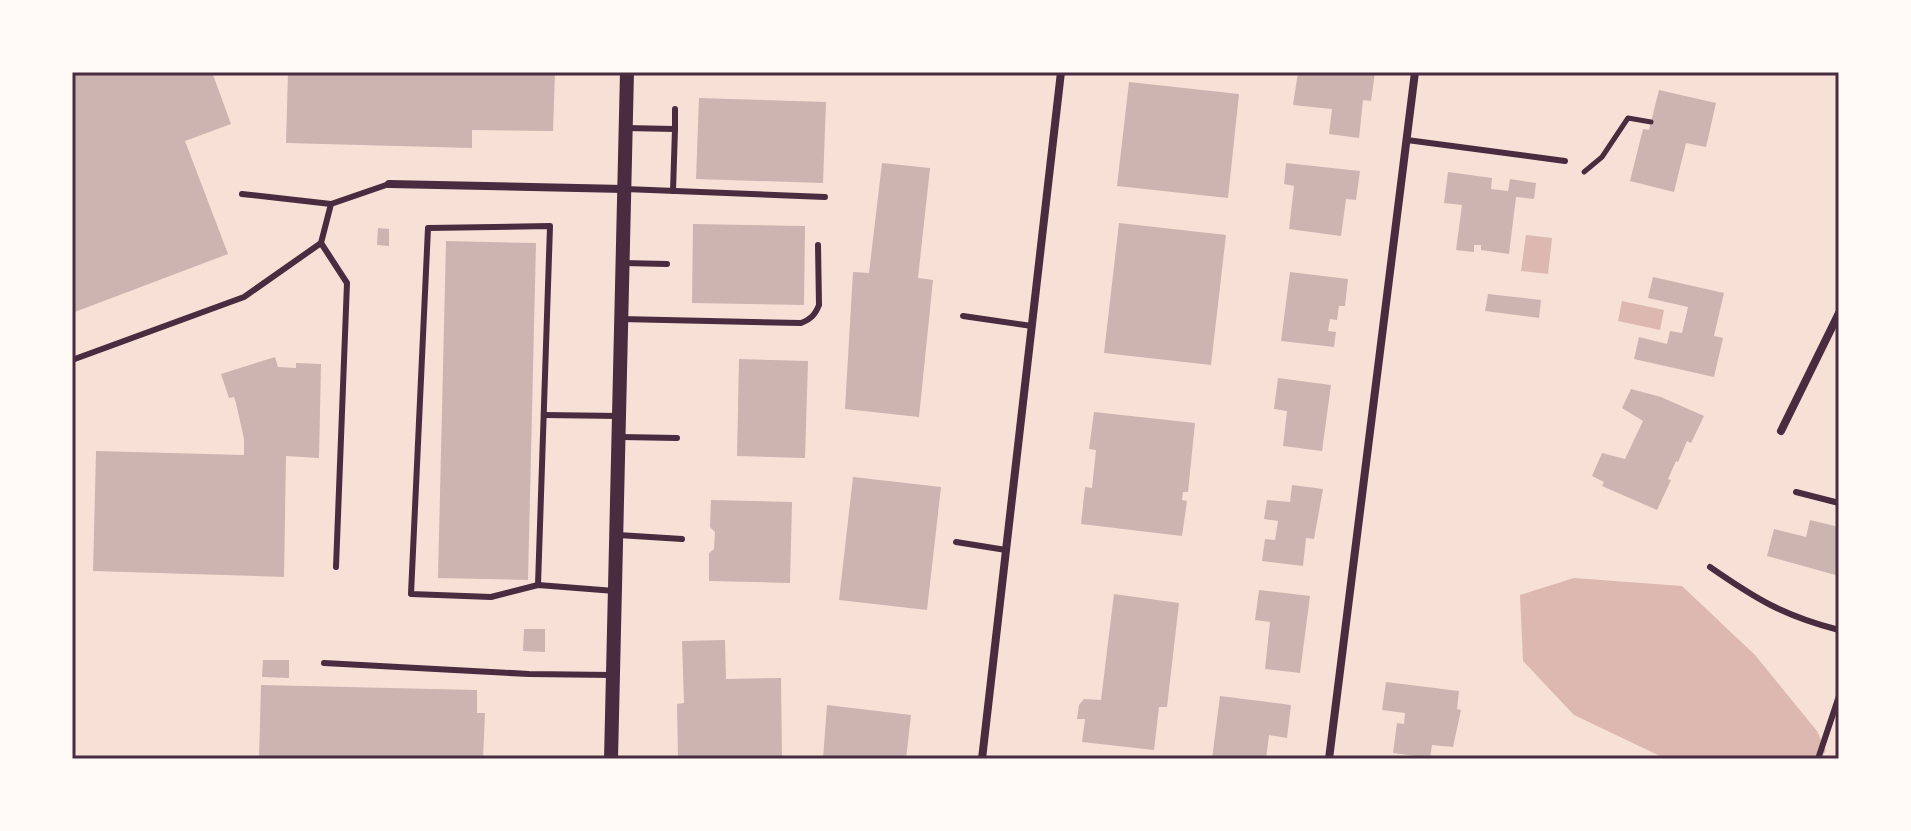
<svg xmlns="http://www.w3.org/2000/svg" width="1911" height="831" font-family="Raleway,sans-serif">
	<rect width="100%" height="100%" fill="#f7e1d7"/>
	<!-- water -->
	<g fill="#dcb8b0">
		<path d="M1526,235l26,3 -4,36 -27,-3z"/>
		<path d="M1622,301l42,9 -4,20 -42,-9z"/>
		<path d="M1574,578l108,8 73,69 62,76 9,20 -7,8h-145l-14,-3 -86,-41 -51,-54 -3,-66z"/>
	</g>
	<!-- building -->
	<g fill="#ccb4b1">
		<path d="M72,72h140l19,52 -46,17 43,113 -156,59z"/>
		<path d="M288,72h267l-2,59 -81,-1v18l-186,-5z"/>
		<path d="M1298,72h77l-4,29 -8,-1 -4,38 -30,-4 3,-25 -39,-4z"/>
		<path d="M1129,82l110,12 -11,104 -111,-12z"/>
		<path d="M1659,90l57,13 -10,44 -20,-4 -12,49 -44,-11 13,-52 6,1z"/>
		<path d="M699,98l127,4 -3,81 -127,-4z"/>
		<path d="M882,163l48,5 -12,110 15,2 -14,137 -74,-8 8,-137 16,1z"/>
		<path d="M1286,163l74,8 -4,29 -10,-1 -5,37 -52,-7 5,-43 -10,-2z"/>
		<path d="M1448,172l44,6 -1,11 17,2 2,-12 26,4 -2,16 -18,-2 -7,57 -28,-4v-5h-7v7l-18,-2 6,-45 -18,-2z"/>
		<path d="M1119,223l107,12 -15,130 -107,-12z"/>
		<path d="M693,224l112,2 -1,79 -112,-2z"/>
		<path d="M378,228l11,1v17l-12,-1z"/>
		<path d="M446,241l90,2 -8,337 -90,-2z"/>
		<path d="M1290,272l58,7 -3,27h-6l-2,14 -7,-1 -2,12 8,1 -2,15 -53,-6z"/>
		<path d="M1653,277l71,16 -10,43 9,2 -9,39 -80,-18 5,-22 28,7 3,-13 12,2 6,-26 -40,-9z"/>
		<path d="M1488,294l53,6 -2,18 -54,-7z"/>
		<path d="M275,357l3,10 18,1v-5l25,1 -2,94 -33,-2 -2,121 -191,-6 3,-120 148,4v-16l-8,-36 -2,-6 -5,1 -8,-24z"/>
		<path d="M739,359l69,2 -3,97 -68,-2z"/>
		<path d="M1278,378l53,7 -9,66 -39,-5 4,-35 -13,-2z"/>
		<path d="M1631,389l30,8 43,19 -13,27 -4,-2 -9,21 -2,-1 -8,18 3,1 -14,30 -55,-24 2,-4 -12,-6 10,-23 23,6 18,-38 -21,-13z"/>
		<path d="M1094,412l101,11 -7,69h-5l-1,8 5,1 -5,35 -101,-12 4,-37 7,1 4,-38 -7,-1z"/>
		<path d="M853,477l88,10 -14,123 -88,-10z"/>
		<path d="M1292,485l31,4 -9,50 -8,-1 -3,28 -41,-5 3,-22 10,1 3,-19 -14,-2 3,-19 23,2z"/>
		<path d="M711,500l81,2 -2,81 -81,-2v-28l5,-4 1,-17 -5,-5z"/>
		<path d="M1810,520l29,7v49l-72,-20 7,-27 32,8z"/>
		<path d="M1259,590l51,6 -10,77 -35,-4 5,-47 -15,-2z"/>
		<path d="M1114,594l65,9 -12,104h-8l-5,43 -72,-8 3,-23h-8l2,-14 5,-6 17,1z"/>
		<path d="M524,629h21v23l-22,-1z"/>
		<path d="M725,640l1,39 55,-1 1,81h-104l-1,-55 7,-1 -2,-62z"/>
		<path d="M263,660h26v18l-27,-1z"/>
		<path d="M1386,682l73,9 -2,18 4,1 -8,37 -21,-2 -2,13 -37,-5 4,-30 7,1 1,-11 -23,-3z"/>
		<path d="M261,685l216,5v23h8l-2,46h-224z"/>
		<path d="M1220,696l71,9 -4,33 -18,-3 -3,24h-54z"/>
		<path d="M827,705l84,10 -5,44h-83z"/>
	</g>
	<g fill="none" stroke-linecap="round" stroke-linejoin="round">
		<!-- path -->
		<path stroke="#4a2c40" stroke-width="5" d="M1584,172l18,-15 26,-39 23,4"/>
		<!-- service -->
		<g stroke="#4a2c40" stroke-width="6">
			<path d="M625,128l50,1 -2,62"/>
			<path d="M675,129v-20"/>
			<path d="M1407,140l158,21"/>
			<path d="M625,189l200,8"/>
			<path d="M242,194l89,10"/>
			<path d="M321,243l26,40 -11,284"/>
			<path d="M623,263l44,1"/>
			<path d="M963,316l69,10"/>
			<path d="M621,319l180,4c10,-4 14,-8 18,-18l-1,-60"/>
			<path d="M72,360l172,-63 77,-54 10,-39 58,-20"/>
			<path d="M544,415l75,1"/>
			<path d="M621,437l56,1"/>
			<path d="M1796,492l43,11"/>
			<path d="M618,535l64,4"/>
			<path d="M956,542l50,8"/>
			<path d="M1710,567c46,32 74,49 129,63"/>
			<path d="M538,585l-47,12 -80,-3 17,-366 122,-2 -12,359 77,6"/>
			<path d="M324,663l205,11 83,1"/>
			<path d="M1818,759l21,-63"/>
		</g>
		<!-- minor -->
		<g stroke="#4a2c40" stroke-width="8">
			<path d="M389,184l235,5"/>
			<path d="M1781,431l58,-118"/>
			<path d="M982,759l79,-687"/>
			<path d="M1329,759l86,-687"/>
		</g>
		<!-- tertiary -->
		<path stroke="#4a2c40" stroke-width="14" d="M611,759l16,-687"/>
	</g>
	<!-- border -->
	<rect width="1911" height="831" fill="none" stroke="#fffaf5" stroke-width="148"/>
	<rect x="74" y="74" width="1763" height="683" fill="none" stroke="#4a2c40" stroke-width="3"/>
</svg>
